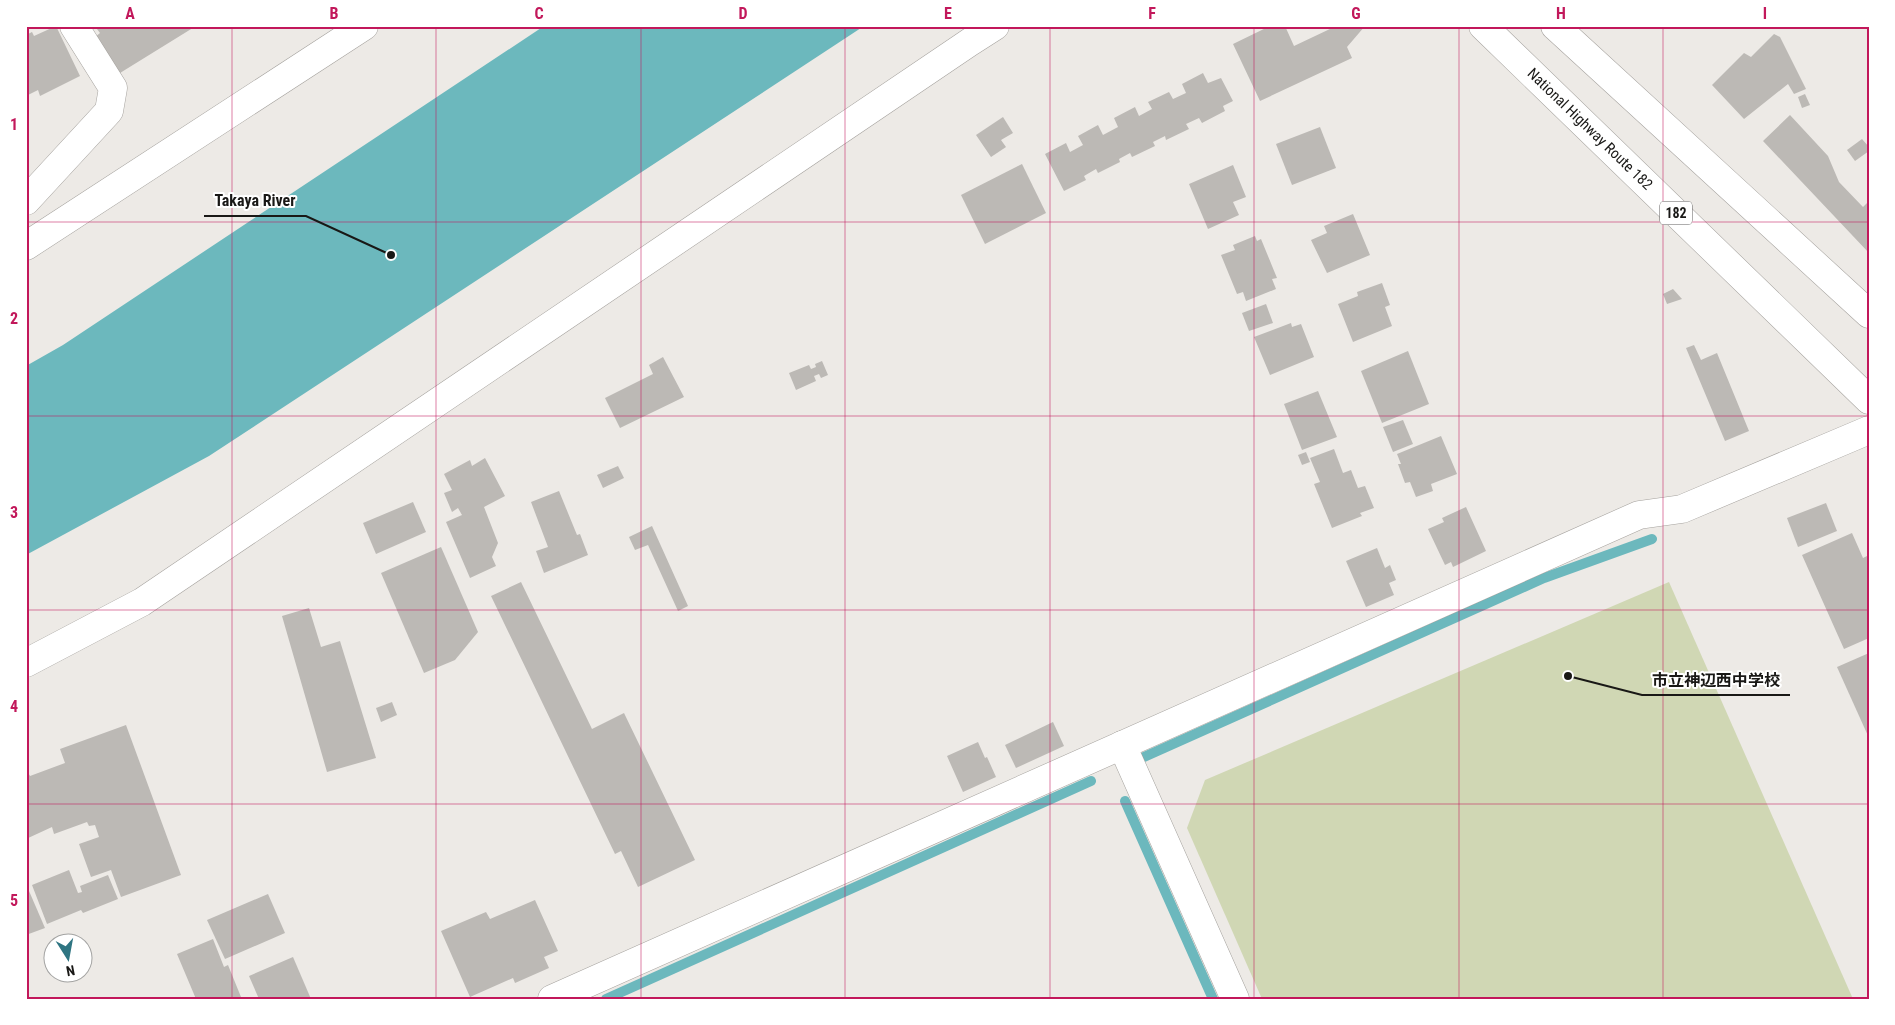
<svg xmlns="http://www.w3.org/2000/svg" width="1895" height="1025" font-family="'Roboto Condensed','Noto Sans JP',sans-serif">
	<rect width="100%" height="100%" fill="#edeae6"/>
	<!-- green -->
	<path fill="#d0d7b4" d="M1669,582l184,417h-591l-75,-171 18,-48z"/>
	<!-- water -->
	<path fill="#6cb8bd" d="M544,26h320l-655,430 -183,99v-189l37,-21z"/>
	<g fill="none" stroke-linecap="round" stroke-linejoin="round">
		<!-- stream -->
		<g stroke="#6cb8bd" stroke-width="10">
			<path d="M1144,757l400,-179 108,-39"/>
			<path d="M1125,801l88,198"/>
			<path d="M606,999l485,-218"/>
		</g>
	</g>
	<!-- building -->
	<g fill="#bcb9b5">
		<path d="M56,26l24,50 -40,20 -2,-6 -12,6v-61l6,-3 2,4z"/>
		<path d="M101,26h95l-76,47 -26,-35 6,-5 -3,-4z"/>
		<path d="M1270,26h15l9,20 38,-18v-2h33l-18,21 5,11 -92,43 -27,-57z"/>
		<path d="M1774,34l6,3 26,52 -12,5 -6,-10 -44,35 -32,-34 32,-32 7,4z"/>
		<path d="M1203,73l5,10 13,-5 12,23 -10,5 2,5 -23,12 -3,-5 -13,6 3,5 -23,11 -1,-4 -12,6 2,4 -23,11 -2,-4 -11,6 1,3 -22,11 -2,-4 -12,7 2,4 -22,11 -19,-37 21,-11 4,9 13,-7 -5,-9 20,-11 5,10 15,-8 -4,-9 21,-11 4,9 13,-7 -4,-7 21,-10 4,7 13,-6 -4,-9z"/>
		<path d="M1805,94l5,11 -8,3 -4,-11z"/>
		<path d="M1790,115l38,41 11,26 24,25 6,-6v52l-106,-112z"/>
		<path d="M1003,117l10,16 -12,7 5,7 -15,10 -15,-22z"/>
		<path d="M1320,127l16,41 -44,17 -16,-41z"/>
		<path d="M1862,139l7,8v4l-14,10 -8,-11z"/>
		<path d="M1022,164l24,49 -61,31 -24,-49z"/>
		<path d="M1233,165l13,32 -13,5 6,13 -31,14 -19,-45z"/>
		<path d="M1353,214l17,41 -43,18 -16,-33 16,-7 -3,-7z"/>
		<path d="M1255,236l2,5 4,-2 16,39 -5,1 4,10 -30,12 -3,-9 -6,2 -16,-39 14,-5 -2,-5z"/>
		<path d="M1382,283l8,22 -5,2 7,19 -39,16 -15,-38 20,-8 -1,-4z"/>
		<path d="M1673,289l9,10 -15,5 -4,-10z"/>
		<path d="M1266,304l7,19 -24,8 -7,-18z"/>
		<path d="M1291,323l1,4 9,-3 13,33 -44,18 -16,-38z"/>
		<path d="M1694,345l7,15 16,-7 32,78 -24,10 -39,-93z"/>
		<path d="M1408,351l21,53 -47,19 -21,-52z"/>
		<path d="M663,357l21,40 -64,31 -15,-30 48,-24 -4,-9z"/>
		<path d="M822,361l6,14 -7,3 -2,-4 -5,2 2,5 -20,9 -7,-17 20,-8 2,4 5,-2 -1,-3z"/>
		<path d="M1318,391l19,46 -35,13 -18,-46z"/>
		<path d="M1403,420l10,24 -20,8 -10,-25z"/>
		<path d="M1441,436l16,38 -26,10 2,7 -17,6 -6,-15 -5,1 -7,-19h3l-4,-10z"/>
		<path d="M1334,449l9,24 8,-3 7,18 7,-2 9,22 -14,5 2,3 -30,12 -18,-44 6,-2 -10,-24z"/>
		<path d="M1306,452l4,10 -8,3 -4,-10z"/>
		<path d="M485,458l20,38 -21,11 14,36 -6,14 4,9 -26,12 -24,-56 16,-7 -4,-7 -6,4 -8,-19 8,-3 -8,-16 26,-14 2,6z"/>
		<path d="M618,466l6,12 -21,10 -6,-13z"/>
		<path d="M559,491l18,44 3,-1 8,21 -44,18 -8,-22 12,-4 -17,-45z"/>
		<path d="M413,502l13,30 -50,22 -13,-31z"/>
		<path d="M1826,503l11,28 -39,16 -11,-29z"/>
		<path d="M1466,507l20,44 -33,16 -2,-5 -6,3 -17,-36 16,-7 -2,-4z"/>
		<path d="M652,526l36,80 -10,5 -30,-66 -13,5 -6,-13z"/>
		<path d="M1852,533l11,25 6,-3v83l-25,11 -42,-94z"/>
		<path d="M441,547l37,85 -23,28 -31,13 -43,-100z"/>
		<path d="M1377,548l8,20 5,-3 6,15 -7,3 5,12 -28,12 -20,-46z"/>
		<path d="M521,582l71,147 32,-16 71,147 -57,27 -17,-36 -6,3 -124,-258z"/>
		<path d="M309,608l12,39 19,-6 36,117 -49,14 -45,-156z"/>
		<path d="M1869,653v85l-32,-71z"/>
		<path d="M392,702l5,13 -16,7 -5,-14z"/>
		<path d="M1053,722l11,24 -48,22 -11,-23z"/>
		<path d="M126,725l55,150 -60,22 -10,-27 -20,7 -12,-33 20,-7 -4,-12 -6,1 -2,-4 -33,12 -2,-7 -26,12v-70l4,7 35,-13 -5,-14z"/>
		<path d="M978,742l7,16 2,-1 9,20 -33,15 -16,-36z"/>
		<path d="M69,870l9,23 4,-1 -2,-6 28,-11 10,24 -35,14 -2,-3 -34,14 -15,-39z"/>
		<path d="M26,884l19,44 -19,7z"/>
		<path d="M268,894l17,39 -60,26 -18,-39z"/>
		<path d="M535,900l23,51 -14,6 5,11 -34,15 -2,-5 -43,19 -29,-66 45,-19 4,7z"/>
		<path d="M213,939l11,28 4,-2 13,32 -5,2h-40l-19,-45z"/>
		<path d="M293,957l18,42h-52l-10,-23z"/>
	</g>
	<g fill="none" stroke-linecap="round" stroke-linejoin="round">
		<defs>
			<g id="street">
				<path d="M26,201l83,-90 4,-23 -39,-62"/>
				<path d="M26,246l338,-220"/>
				<path d="M26,663l116,-61 828,-560 25,-16"/>
				<path d="M1122,745l113,254"/>
				<path d="M552,999l1087,-484 43,-6 187,-79"/>
			</g>
			<g id="highway">
				<path d="M1483,26l386,374"/>
				<path d="M1555,26l314,288"/>
			</g>
		</defs>
		<!-- street casing -->
		<use href="#street" stroke="#a5a29e" stroke-width="29"/>
		<!-- highway casing -->
		<use href="#highway" stroke="#a5a29e" stroke-width="29"/>
		<!-- street -->
		<use href="#street" stroke="#fff" stroke-width="28"/>
		<!-- highway -->
		<use href="#highway" stroke="#fff" stroke-width="28"/>
	</g>
	<!-- grid -->
	<path fill="none" stroke="#c2185b" stroke-width="1" stroke-opacity="0.55" d="M232,26v973M436,26v973M641,26v973M845,26v973M1050,26v973M1254,26v973M1459,26v973M1663,26v973M26,222h1843M26,416h1843M26,610h1843M26,804h1843"/>
	<g text-anchor="middle" dominant-baseline="central" stroke-width="4" stroke-linejoin="round" paint-order="stroke">
		<!-- shield labels -->
		<rect fill="#fff" stroke="#5e5d5c" stroke-width="1" x="1660" y="201.5" width="32" height="23" rx="4"/>
		<g font-size="14" font-weight="bold" fill="#191816">
			<text x="1676" y="213">182</text>
		</g>
		<!-- street labels -->
		<g font-size="15" fill="#191816" stroke="#fff">
			<text transform="translate(1590 129) rotate(44)">National Highway Route 182</text>
		</g>
	</g>
	<!-- callouts -->
	<path fill="none" stroke="#191816" stroke-width="2" d="M391 255L306 216H204M1568 676L1642 695H1790"/>
	<g fill="#191816" stroke="#fff" stroke-width="2">
		<circle cx="391" cy="255" r="5"/>
		<circle cx="1568" cy="676" r="5"/>
	</g>
	<g font-size="16" text-anchor="middle" font-weight="bold" fill="#191816" stroke="#fff" stroke-width="4" stroke-linejoin="round" paint-order="stroke">
		<text x="255" y="206">Takaya River</text>
		<text x="1716" y="686">市立神辺西中学校</text>
	</g>
	<!-- border -->
	<rect width="1895" height="1025" fill="none" stroke="#ffffff" stroke-width="55"/>
	<!-- north arrow -->
	<g transform="translate(68 958) rotate(169)"><circle r="24" fill="#ffffff" stroke="#a3a3a2"/>
	<path d="M0-4L9 19L0 12L-9 19Z" fill="#2f7582"/>
	<text y="-8" font-size="14" font-weight="bold" text-anchor="middle" fill="#191816">N</text>
	</g>
	<rect x="28" y="28" width="1840" height="970" fill="none" stroke="#c2185b" stroke-width="2"/>
	<g font-size="16" text-anchor="middle" font-weight="bold" fill="#c2185b">
		<text x="130" y="19">A</text>
		<text x="334" y="19">B</text>
		<text x="539" y="19">C</text>
		<text x="743" y="19">D</text>
		<text x="948" y="19">E</text>
		<text x="1152" y="19">F</text>
		<text x="1356" y="19">G</text>
		<text x="1561" y="19">H</text>
		<text x="1765" y="19">I</text>
		<text x="14" y="130">1</text>
		<text x="14" y="324">2</text>
		<text x="14" y="518">3</text>
		<text x="14" y="712">4</text>
		<text x="14" y="906">5</text>
	</g>
</svg>
